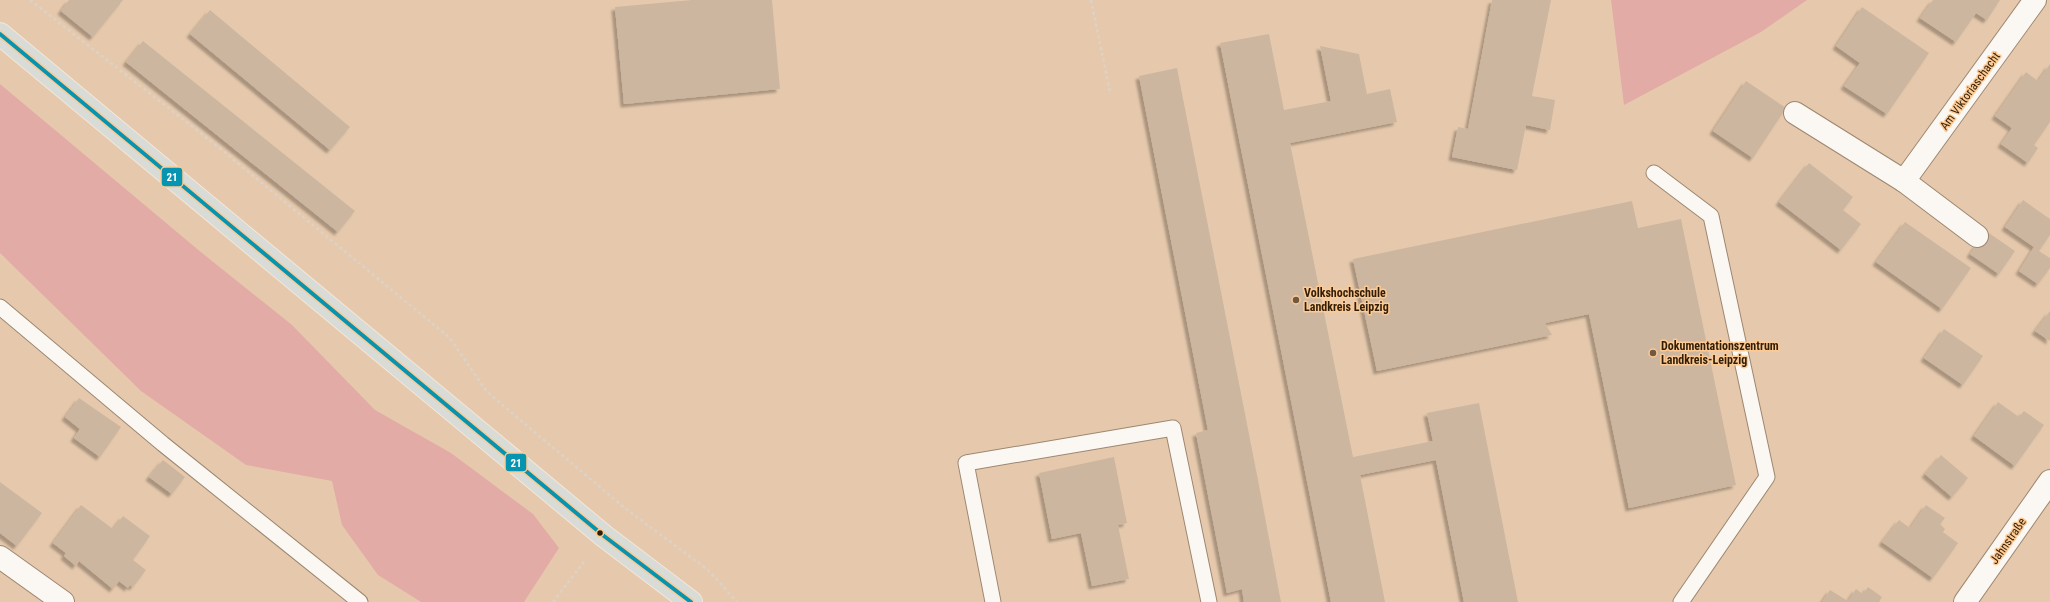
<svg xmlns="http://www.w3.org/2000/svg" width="2050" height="602" font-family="'Roboto Condensed',sans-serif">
	<defs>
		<filter id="shadow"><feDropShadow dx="-3.5" dy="3.5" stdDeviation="1" flood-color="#0004"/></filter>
	</defs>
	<rect width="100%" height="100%" fill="#e6c9ac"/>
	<!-- green -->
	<g fill="#e3aba6">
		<path d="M1611,0h196l-46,32 -137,73z"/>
		<path d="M0,84l202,169 90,72 83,85 76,43 82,61 26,34 -35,54h-103l-43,-27 -36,-50 -10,-44 -86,-16 -105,-74 -141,-138z"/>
	</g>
	<!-- building -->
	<g fill="#cdb69f" filter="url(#shadow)">
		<path d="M69,0h54l-30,37 -32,-26z"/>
		<path d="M692,0h80l8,89 -156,15 -9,-97z"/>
		<path d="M1492,0h59l-19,96 23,4 -5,30 -24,-5 -9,45 -65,-13 6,-30 10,2z"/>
		<path d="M1933,0h67l-13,20 -11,-7 -20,29 -36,-24z"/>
		<path d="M1862,7l67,46 -42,61 -43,-28 16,-23 -24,-17z"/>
		<path d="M210,10l140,117 -20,23 -140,-116z"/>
		<path d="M1269,34l15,76 47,-9 -11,-55 39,8 8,40 23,-5 7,33 -107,21 63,314 80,-16 -6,-28 52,-10 39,199h-54l-28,-142 -76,15 25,127h-54l-111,-559z"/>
		<path d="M143,41l212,170 -17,21 -212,-170z"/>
		<path d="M2050,64v58l-16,23 4,3 -10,15 -27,-19 11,-16 -17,-12 31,-44 12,9z"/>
		<path d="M1177,68l81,412 23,122h-37l-2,-13 -15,4 -20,-103 -11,-57 12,-3 -69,-354z"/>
		<path d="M1746,81l40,27 -33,50 -40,-27z"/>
		<path d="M1809,163l44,34 -10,13 18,14 -20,26 -62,-48z"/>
		<path d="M2023,200l27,19v16l-11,16 11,7v10l-12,16 -19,-13 15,-24 -29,-20z"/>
		<path d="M1632,201l6,27 43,-9 55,266 -107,23 -40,-194 -44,9 7,12 -175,36 -24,-112z"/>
		<path d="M1905,222l66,46 -29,41 -66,-47z"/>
		<path d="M1986,231l29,20 -16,23 -29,-20z"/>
		<path d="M2050,311v30l-15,-10z"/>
		<path d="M1944,329l39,27 -20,29 -39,-27z"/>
		<path d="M79,398l42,29 -21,30 -26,-19 6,-9 -15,-12z"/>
		<path d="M1998,402l21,15 5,-6 20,14 -29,41 -41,-30z"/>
		<path d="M1941,455l27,23 -16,19 -27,-23z"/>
		<path d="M1114,457l13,66 -9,2 11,54 -37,7 -11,-53 -29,6 -13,-66z"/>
		<path d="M163,460l22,17 -13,17 -23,-17z"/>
		<path d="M0,482l42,31 -25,33 -17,-13z"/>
		<path d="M81,505l32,24 10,-13 27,20 -17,24 13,10 -13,17 -3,-2 -2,3 -9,-7 -6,8 -34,-28 -3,5 -12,-10 2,-3 -13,-10z"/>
		<path d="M1926,505l19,13 -5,6 5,5 -2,3 15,11 -25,35 -51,-36 17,-22 11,8z"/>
		<path d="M1868,587l14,10 -3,5h-57l8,-12 18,11 8,-12 7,5z"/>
	</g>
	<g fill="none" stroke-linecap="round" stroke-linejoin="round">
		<defs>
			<g id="lane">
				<path d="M1654,173l57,43 56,261 -86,125"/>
				<path d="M0,307l163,137 197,158"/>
				<path d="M993,602l-27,-139 207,-35 36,174"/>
			</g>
			<g id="street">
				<path d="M1795,113l109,68 131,-181"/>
				<path d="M1904,181l73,55"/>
				<path d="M0,557l63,45"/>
				<path d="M1965,602l85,-121"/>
			</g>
			<path id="primary" d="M0,34l604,502 87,66"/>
		</defs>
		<!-- lane casing -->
		<use href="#lane" stroke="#9d8770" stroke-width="17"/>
		<!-- street casing -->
		<use href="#street" stroke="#9d8770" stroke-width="24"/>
		<!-- primary casing -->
		<use href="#primary" stroke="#f4e7da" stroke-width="24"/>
		<!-- path -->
		<g stroke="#dbd2c8" stroke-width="2.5" stroke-dasharray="3 3" stroke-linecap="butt">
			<path d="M30,0l182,142 238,196 37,54 139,117 82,61 29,32"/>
			<path d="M1091,0l19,92"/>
			<path d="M553,602l33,-43"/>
		</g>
		<!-- lane -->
		<use href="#lane" stroke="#fbf7f3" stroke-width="15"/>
		<!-- street -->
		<use href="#street" stroke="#fbf7f3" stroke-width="22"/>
		<!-- primary -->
		<use href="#primary" stroke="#d8dbd6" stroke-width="22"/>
		<defs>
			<path id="bus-1" d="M0,34l604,502 87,66"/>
		</defs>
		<!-- bus-1 casing -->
		<use href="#bus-1" stroke="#feca94" stroke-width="7"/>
		<!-- bus-1 -->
		<use href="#bus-1" stroke="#0794b0" stroke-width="4"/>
	</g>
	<!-- markers -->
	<g fill="#705940" stroke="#feca94" stroke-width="1.5">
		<circle cx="1296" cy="300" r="4"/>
		<circle cx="1653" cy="353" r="4"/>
	</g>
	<circle fill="#301d06" stroke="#feca94" stroke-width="1.5" cx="600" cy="533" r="3.5"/>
	<g text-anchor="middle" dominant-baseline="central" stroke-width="3" stroke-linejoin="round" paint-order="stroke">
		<!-- street labels -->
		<g font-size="12" fill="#301d06" stroke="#feca94">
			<text transform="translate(1970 91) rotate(-54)">Am Viktoriaschacht</text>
			<text transform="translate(2008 541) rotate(-55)">Jahnstraße</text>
		</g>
		<!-- poi labels -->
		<g font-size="12" font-weight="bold" fill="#301d06" stroke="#feca94" text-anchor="start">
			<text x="1304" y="293">Volkshochschule<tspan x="1304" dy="14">Landkreis Leipzig</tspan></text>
			<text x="1661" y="346">Dokumentationszentrum<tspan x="1661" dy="14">Landkreis-Leipzig</tspan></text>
		</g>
	</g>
	<g stroke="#feca94" stroke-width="1.5">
		<rect x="161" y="167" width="22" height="20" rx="4" fill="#0794b0"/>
		<rect x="505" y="453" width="22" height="19" rx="4" fill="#0794b0"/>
	</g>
	<g font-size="11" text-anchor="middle" font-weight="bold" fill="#fff">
		<text x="172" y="181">21</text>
		<text x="516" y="467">21</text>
	</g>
</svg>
